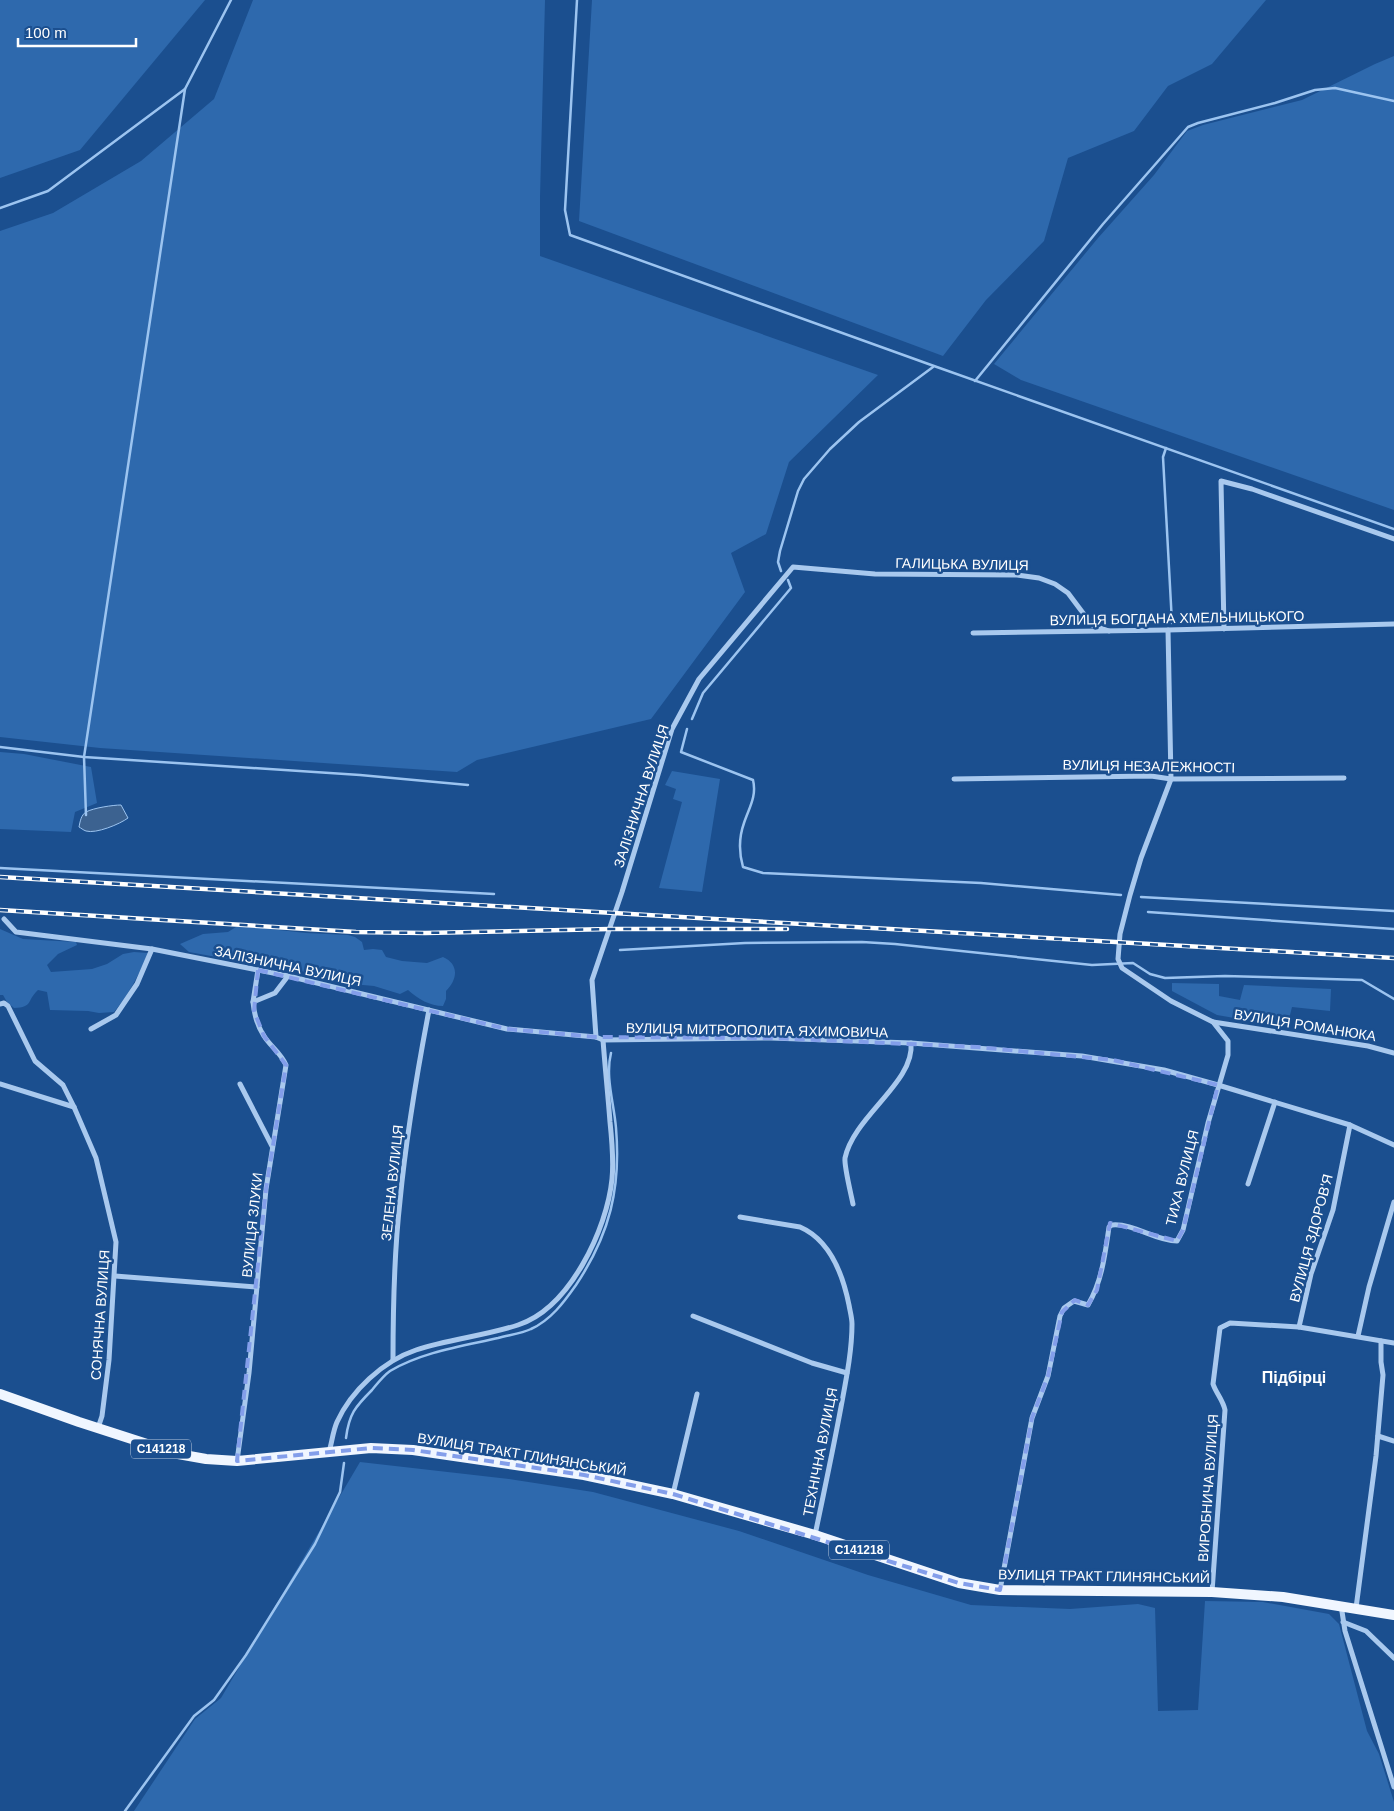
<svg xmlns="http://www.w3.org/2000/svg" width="1394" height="1811" font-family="Arial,sans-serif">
	<rect width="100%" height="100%" fill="#1b4f8f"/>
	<!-- green -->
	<g fill="#2e69ad">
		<path d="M0,0h205l-125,150 -80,28z"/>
		<path d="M253,0h292l-5,197v59l338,119 -89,87 -23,72 -35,19 14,39 -94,127 -174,41 -20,12 -357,-24 -100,-11v-506l53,-18 88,-52 73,-62z"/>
		<path d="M592,0h674l-54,64 -44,22 -34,45 -66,27 -24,83 -58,59 -43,56 -364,-135z"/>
		<path d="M1394,56v454l-373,-130 -27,-16 104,-126 56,-63 33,-44 16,-6 99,-25 73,-36z"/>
		<path d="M0,752l24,2 67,13 6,36 -22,9 -4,20 -71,-3z"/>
		<path d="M672,771l48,8 -18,113 -43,-4 23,-86 -9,-3 3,-10 -11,-4z"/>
		<path d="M244,926l62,7 42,2 7,2 7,5 2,8 9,-1 9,1 4,7 16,4 25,2 16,-6c16,7 15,22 3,34v8l-3,7c-13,0 -25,-7 -35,-16l-8,4 -26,-8 -33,-3 -70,-21 -49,-4 -33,-6 -9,-8 23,-10 25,-2 8,-5z"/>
		<path d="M0,929l23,10 53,3 1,3 -19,9 -11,11 4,7 41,-3 15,-5 16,-10 11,-2 14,1c-9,22 -19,41 -34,59l-15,1 -11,-2 -38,-1 -3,-18 -9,-2c-12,11 -4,17 -24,18l-7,-6 -4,-7h-3z"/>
		<path d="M1172,983l47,1v12l21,4 4,-15 87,4 -1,22 -38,-4 -5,20 -70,-12 -45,-24z"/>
		<path d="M360,1462l149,17 84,13 146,39 129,44 103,30 99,4 68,-5 17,4 3,103 40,-1 7,-109 58,1 66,12 10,10 28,107 12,23 15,48v9h-1260l61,-92 26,-21z"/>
	</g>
	<!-- water -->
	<path fill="#3c6290" stroke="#9cc4f0" d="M121,805l7,13c-8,6 -32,16 -42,13 -3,-1 -5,-3 -7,-4 1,-5 2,-12 7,-15 7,-4 27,-7 35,-7z"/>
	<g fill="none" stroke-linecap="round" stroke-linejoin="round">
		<!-- stream -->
		<g stroke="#9cc4f0" stroke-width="2.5">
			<path d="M577,0l-12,210 5,25 364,131 460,163"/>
			<path d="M0,208l48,-17 137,-102 46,-89"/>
			<path d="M975,381l128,-157 85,-97 10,-4 77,-20 40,-13 20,-2 59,13"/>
			<path d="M1166,448l-3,9 9,166"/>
			<path d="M781,571l-3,-9 2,-11 18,-60 6,-12 26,-30 29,-27 74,-55"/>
			<path d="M692,719l11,-26 88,-105 -3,-8"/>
			<path d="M687,729l-6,23 72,28c4,16 -4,28 -9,43 -5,14 -5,30 -1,44l20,6 218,10 140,12"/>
			<path d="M0,747l84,10 276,18 108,10"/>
			<path d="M86,815l-2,-58 101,-668"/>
			<path d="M0,868l494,26"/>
			<path d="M1141,897l253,14"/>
			<path d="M1148,912l246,17"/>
			<path d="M620,950l125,-7 117,-1 33,2 197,21 41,-2 17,11 15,4 60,-2 137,4 32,19"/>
			<path d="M346,1438c3,-24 9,-31 26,-48 5,-6 11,-14 18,-19 32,-19 73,-25 108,-33 10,-3 23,-4 33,-9 20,-9 33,-27 45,-44 34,-51 45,-97 40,-157 -2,-25 -11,-51 -5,-75"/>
			<path d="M125,1811l69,-95 20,-16 32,-45 69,-111 25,-52 4,-29"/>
		</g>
		<!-- minor -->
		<g stroke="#a9c9ee" stroke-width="5">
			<path d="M1224,629l-3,-148 31,8 142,50"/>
			<path d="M1109,631l-17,-6 -24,-32 -13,-9 -16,-6 -22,-3 -142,-1 -82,-7 -94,112 -27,50 -50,163 -30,88 4,57 7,3 168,-2 140,5 171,13 82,14 54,15 132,40 44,20"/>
			<path d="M973,633l195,-3 226,-6"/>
			<path d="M954,779l197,-3 20,3 173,-1"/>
			<path d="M4,919l12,13 136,17 136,27 219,53 89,8"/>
			<path d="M253,1002l5,-32"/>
			<path d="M0,1004l4,-1 4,3 27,55 28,24 11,22 22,51 20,84 -7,118 -7,56 -4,12"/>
			<path d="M1213,1022l155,24 26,7"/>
			<path d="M91,1029l25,-14 21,-31 15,-35"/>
			<path d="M0,1084l74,23"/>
			<path d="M240,1084l32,62"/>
			<path d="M1248,1184l27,-82"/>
			<path d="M853,1204c-2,-10 -9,-38 -8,-46 9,-42 70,-76 66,-115"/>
			<path d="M740,1217l60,10c30,13 43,48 49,78 1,6 3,13 3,19 0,27 -6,56 -11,83 -8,43 -17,85 -26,128"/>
			<path d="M115,1276l142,11"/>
			<path d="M693,1316l119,47 35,10"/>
			<path d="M1299,1327l12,-53 22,-64 17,-85"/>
			<path d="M1358,1336l11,-49 25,-85"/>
			<path d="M393,1360c0,-53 1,-106 7,-159 6,-64 17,-128 29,-191"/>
			<path d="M1378,1436l16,5"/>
			<path d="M329,1452c3,-10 4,-21 8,-30 14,-31 46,-61 79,-72 33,-11 69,-14 102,-25 52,-17 89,-96 94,-146 2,-19 0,-38 -2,-57 -2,-27 -5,-55 -7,-82"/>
			<path d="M237,1461l12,-88 17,-184 20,-124c-5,-12 -16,-19 -22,-29 -6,-9 -10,-23 -11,-34l22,-9 13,-17"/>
			<path d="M673,1494l24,-100"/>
			<path d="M1000,1590l32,-172 16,-42 12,-60 4,-8 10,-7 14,4c14,-24 17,-50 21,-78l3,-2c22,-2 43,16 65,16l6,-11 25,-107 20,-68v-14l-15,-19 -42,-21 -49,-33 -4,-9 2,-25 10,-39 11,-37 30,-79 -3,-149"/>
			<path d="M1212,1592l13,-182c-2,-10 -9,-17 -12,-26l7,-56 10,-5 69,4 95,16"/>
			<path d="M1341,1605l4,26 49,156"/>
			<path d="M1356,1608l20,-152 7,-81 -2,-13v-21"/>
			<path d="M1343,1622l23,9 28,27"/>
		</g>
		<!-- primary -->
		<path stroke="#f0f6ff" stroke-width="10" d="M0,1394l79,28 99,32 28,5 31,2 134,-13 42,2 171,25 89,19 142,41 144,48 41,7 212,2 71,5 111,18"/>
		<defs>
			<g id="rail">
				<path d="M0,877c465,27 929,55 1394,81"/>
				<path d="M0,910l356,22 69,1 185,-4h177"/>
			</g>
		</defs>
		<!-- rail casing -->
		<use href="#rail" stroke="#fff" stroke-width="4.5"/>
		<!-- rail -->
		<use href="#rail" stroke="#1b4f8f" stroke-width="2.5" stroke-dasharray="8" stroke-linecap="butt"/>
	</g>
	<!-- marked area -->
	<path fill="none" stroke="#839eea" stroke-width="4" stroke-dasharray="10 6" stroke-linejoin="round" d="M258,970l249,59 89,8 175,1 206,9 136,13 105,25 -35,145 -6,11 -67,-18 -13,67 -9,15 -13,-5 -13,12 -14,64 -16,42 -32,172 -41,-7 -286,-89 -89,-19 -171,-25 -42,-2 -134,13 29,-272 20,-124 -22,-29 -10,-25z"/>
	<g text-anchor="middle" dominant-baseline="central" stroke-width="5" stroke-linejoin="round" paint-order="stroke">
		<!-- shield labels -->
		<g fill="#1b4f8f" stroke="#bbcadd" stroke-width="1">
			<rect x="131" y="1439.5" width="60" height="19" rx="4"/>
			<rect x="829" y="1540.5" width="60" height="19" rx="4"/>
		</g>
		<g font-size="12" font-weight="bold" fill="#fff">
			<text x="161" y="1449">С141218</text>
			<text x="859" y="1550">С141218</text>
		</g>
		<!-- street labels -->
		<g font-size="14" fill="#fff" stroke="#1b4f8f">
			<text transform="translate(962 564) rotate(1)">ГАЛИЦЬКА ВУЛИЦЯ</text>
			<text transform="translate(1177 618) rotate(-1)">ВУЛИЦЯ БОГДАНА ХМЕЛЬНИЦЬКОГО</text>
			<text transform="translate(1149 766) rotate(1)">ВУЛИЦЯ НЕЗАЛЕЖНОСТІ</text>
			<text transform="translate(641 796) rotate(-72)">ЗАЛІЗНИЧНА ВУЛИЦЯ</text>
			<text transform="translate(288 966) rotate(12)">ЗАЛІЗНИЧНА ВУЛИЦЯ</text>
			<text transform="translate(1305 1025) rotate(9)">ВУЛИЦЯ РОМАНЮКА</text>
			<text transform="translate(757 1030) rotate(1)">ВУЛИЦЯ МИТРОПОЛИТА ЯХИМОВИЧА</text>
			<text transform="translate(1182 1178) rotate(-76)">ТИХА ВУЛИЦЯ</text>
			<text transform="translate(392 1183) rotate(-84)">ЗЕЛЕНА ВУЛИЦЯ</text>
			<text transform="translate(252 1225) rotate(-84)">ВУЛИЦЯ ЗЛУКИ</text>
			<text transform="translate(1311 1238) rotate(-75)">ВУЛИЦЯ ЗДОРОВ'Я</text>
			<text transform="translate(100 1315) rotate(-86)">СОНЯЧНА ВУЛИЦЯ</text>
			<text transform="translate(820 1452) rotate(-79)">ТЕХНІЧНА ВУЛИЦЯ</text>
			<text transform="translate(522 1454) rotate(9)">ВУЛИЦЯ ТРАКТ ГЛИНЯНСЬКИЙ</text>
			<text transform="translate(1208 1488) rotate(-86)">ВИРОБНИЧА ВУЛИЦЯ</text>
			<text transform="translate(1104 1576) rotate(1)">ВУЛИЦЯ ТРАКТ ГЛИНЯНСЬКИЙ</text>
		</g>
		<!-- quarter labels -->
		<g font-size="16" font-weight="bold" fill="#fff" stroke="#1b4f8f">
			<text x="1294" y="1377">Підбірці</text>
		</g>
	</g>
	<!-- scale -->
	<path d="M18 38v8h118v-8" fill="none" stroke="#ffffff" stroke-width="2.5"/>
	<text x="25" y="38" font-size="15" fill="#ffffff" stroke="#1b4f8f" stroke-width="4" paint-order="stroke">100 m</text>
</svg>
